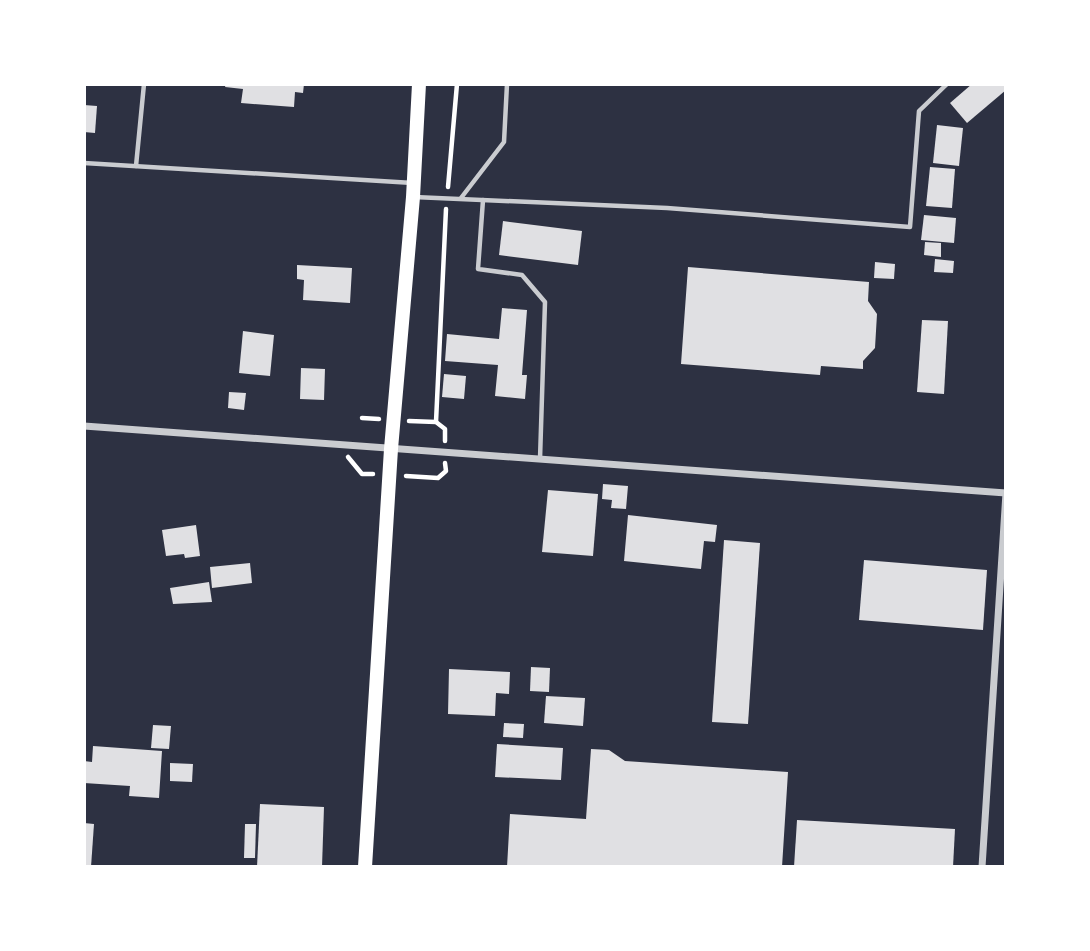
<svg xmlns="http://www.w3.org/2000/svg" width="1090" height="951" font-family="Manrope,sans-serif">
	<rect width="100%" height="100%" fill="#2d3142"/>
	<!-- building -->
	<g fill="#e0e0e3">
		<path d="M226,84h78l-1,9 -8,-1 -1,15 -53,-4 2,-14 -18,-2z"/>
		<path d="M972,84h33l1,6 -39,33 -17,-20z"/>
		<path d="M84,105l13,1 -2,27 -11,-1z"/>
		<path d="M937,125l26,3 -4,38 -26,-3z"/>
		<path d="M930,167l25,2 -3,39 -26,-2z"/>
		<path d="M924,215l32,3 -2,25 -33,-3z"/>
		<path d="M503,221l79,10 -4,34 -79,-10z"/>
		<path d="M925,242l16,1v14l-17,-2z"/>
		<path d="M935,259l19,2 -1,12 -19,-1z"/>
		<path d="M875,262l20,2 -1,15 -20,-1z"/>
		<path d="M297,265l55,3 -2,35 -47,-3 1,-20 -7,-1z"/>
		<path d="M688,267l181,15 -1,19 9,13 -2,34 -12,13v8l-42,-3 -1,9 -139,-11z"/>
		<path d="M502,308l25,2 -5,65h5l-2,24 -30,-3 3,-31 -53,-4 2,-27 52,5z"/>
		<path d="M922,320l26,1 -4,73 -27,-2z"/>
		<path d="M243,331l31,4 -4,41 -31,-3z"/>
		<path d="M301,368l24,1 -1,31 -24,-1z"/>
		<path d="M444,374l22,2 -2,23 -22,-2z"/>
		<path d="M229,392l17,1 -2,17 -16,-2z"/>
		<path d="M603,484l25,2 -2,23 -15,-1 1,-8 -10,-1z"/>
		<path d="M548,490l50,4 -5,62 -51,-4z"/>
		<path d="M628,515l89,10 -2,17 -11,-1 -3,28 -77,-8z"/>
		<path d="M196,525l4,31 -15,2 -1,-4 -18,2 -4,-26z"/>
		<path d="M724,540l36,3 -12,181 -36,-2z"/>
		<path d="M864,560l123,10 -4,60 -124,-10z"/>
		<path d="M250,563l2,20 -40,5 -2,-21z"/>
		<path d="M209,582l3,20 -39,2 -3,-16z"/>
		<path d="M531,667l19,1 -1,24 -19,-1z"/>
		<path d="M449,669l61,3 -1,22 -13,-1 -1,23 -47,-2z"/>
		<path d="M546,696l39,2 -2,28 -39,-3z"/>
		<path d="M504,723l20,1 -1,14 -20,-1z"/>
		<path d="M153,725l18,1 -2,23 -18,-1z"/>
		<path d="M497,744l66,4 -2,32 -66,-3z"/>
		<path d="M93,746l69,5 -3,47 -30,-2 1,-10 -46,-3v-22l8,1z"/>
		<path d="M591,749l18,1 16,11 163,11 -6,95h-275l3,-53 76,5z"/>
		<path d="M170,763l23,1 -1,18 -22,-1z"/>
		<path d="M260,804l64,3 -2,60h-65z"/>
		<path d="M797,820l158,9 -2,38h-159z"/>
		<path d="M84,823l10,1 -3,43h-7z"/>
		<path d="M245,824h11l-1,34h-11z"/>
	</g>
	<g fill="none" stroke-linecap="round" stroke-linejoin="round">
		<!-- path -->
		<g stroke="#fff" stroke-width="4.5">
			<path d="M448,187l9,-103"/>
			<path d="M362,418l17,1"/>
			<path d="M409,421l27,1 9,7v12"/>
			<path d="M436,422l10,-213"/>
			<path d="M348,457l14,17h11"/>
			<path d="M406,476l32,2 8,-7 -1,-8"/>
		</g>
		<!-- service -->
		<g stroke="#caccd0" stroke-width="4.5">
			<path d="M84,163l329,20"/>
			<path d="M136,166l8,-82"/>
			<path d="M414,197l253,11 243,19 9,-116 28,-27"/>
			<path d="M461,198l43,-56 3,-58"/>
			<path d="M483,200l-5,69 44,6 23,27 -5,157"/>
		</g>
		<!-- minor -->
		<g stroke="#caccd0" stroke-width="7">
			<path d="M84,426l922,67"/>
			<path d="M982,867l24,-374"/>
		</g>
		<!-- primary -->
		<path stroke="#fff" stroke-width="14" d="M365,867l26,-418 22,-252 6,-113"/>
	</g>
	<!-- border -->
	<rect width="1090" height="951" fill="none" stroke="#ffffff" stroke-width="172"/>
</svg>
